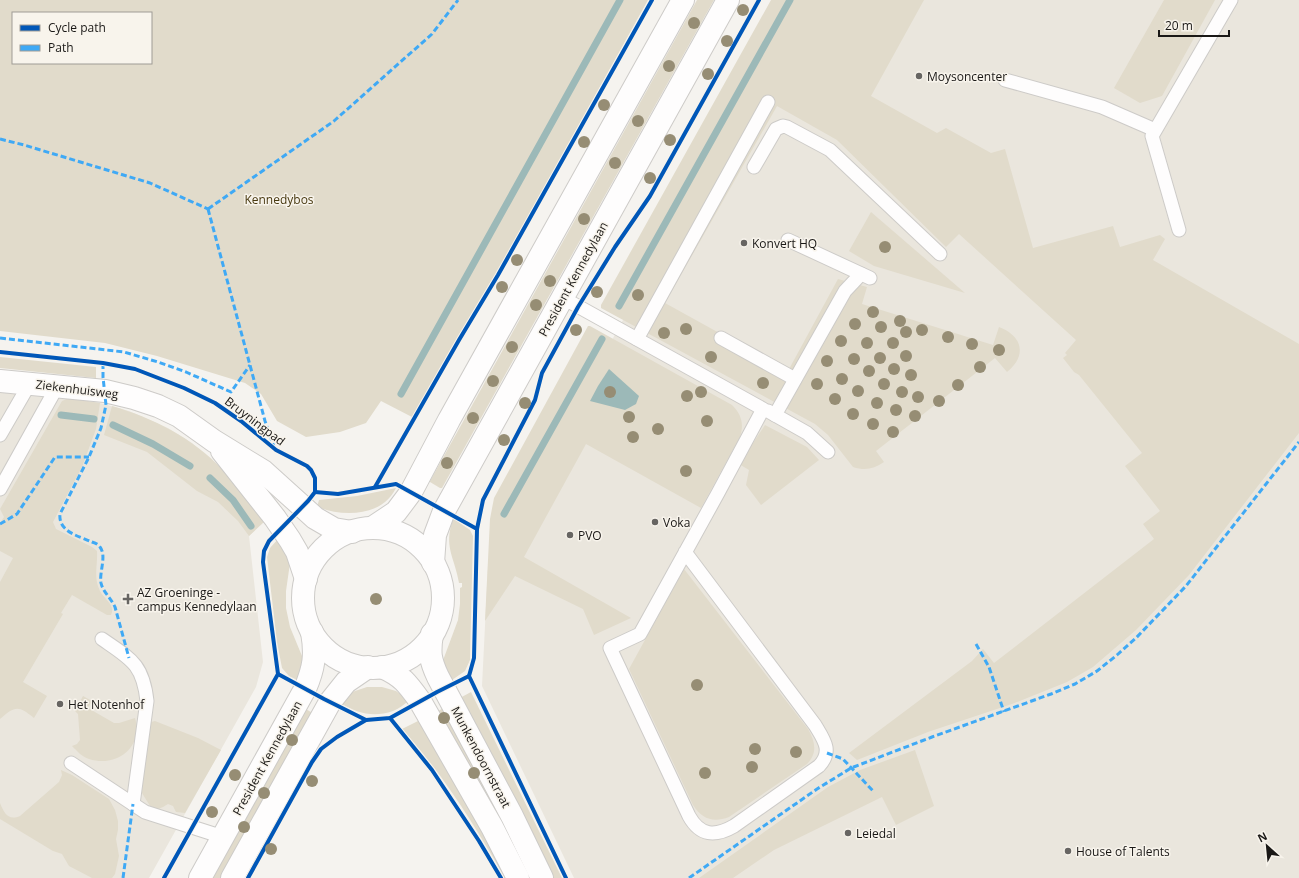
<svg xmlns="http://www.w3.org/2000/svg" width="1299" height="878" font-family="'Open Sans',sans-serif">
	<rect width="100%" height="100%" fill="#f5f3ef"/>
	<!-- built -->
	<g fill="#eae6dd">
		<path d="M817,0h482v878h-725l-92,-192 6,-120 135,-246z"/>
		<path d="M0,391l100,12 29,8 39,17 24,15 22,19 52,58 -17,16 14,126 -7,25 -107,191h-149z"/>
	</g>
	<!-- green -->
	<g fill="#e1dbcb" fill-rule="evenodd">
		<path d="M0,0h648l-142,256 -49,82 -45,79 -31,-16 -15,22 -26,9 -34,5 -29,-16 -16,-27 -16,-11 -88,-27 -52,-13 -105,-12zM13,13h138v50h-138z"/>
		<path d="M697,0h17l-272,488h-2l-10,-6v-1z"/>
		<path d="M771,0h153l-53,96 66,37 9,-5 45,25 14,-4 28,99 80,-22 7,21 40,-12 5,4 -12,21 146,84v89l-110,142 -53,55 -43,37 -26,15 -55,22 -84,28 -71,28 -8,-7 123,-92 11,-12 11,14 160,-124 -11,-15 17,-13 -35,-45 17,-13 -63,-78 -5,-3 -11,-14 4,-3 -2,-2 11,-13 -117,-106 -13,13 -109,-107 -60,-34 -112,197 123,68 50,-92 29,8 -5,17 131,41 6,-18c24,9 28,29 8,45l-12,-14 -119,93 8,11c-10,7 -19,9 -31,5l-25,-32 -13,-11 -214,-116v-3z"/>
		<path d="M1164,0h51l-53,96 -22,7 -26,-15z"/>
		<path d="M871,212l94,81 -91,-27 -25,-15z"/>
		<path d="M588,326h2l142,79c10,10 12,19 8,32l-39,71 -115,-64 -62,113 107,61 -37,17 -11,-26 -68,-33 -30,45 5,-102 4,-21z"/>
		<path d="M0,357l96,10v11l-96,-10z"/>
		<path d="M69,398l31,5 -4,26 -14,38 -29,55 3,7 36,18 5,4c1,14 -4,26 3,40 4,8 16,14 11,24h-4l-35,-20 -11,18 2,1 -40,68 24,14 -13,22c-16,-13 -19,-12 -34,1v-137l13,-24 -13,-7v-28l4,-6 -4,-8 62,-108z"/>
		<path d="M112,406c41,12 81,32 111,64 15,16 28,33 43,50l-17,16 -11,-15 -20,-19 -21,-11 -50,-39 -43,-17z"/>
		<path d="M765,425l42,22 12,13 -58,45 -15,-20 3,-15 -10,-6z"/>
		<path d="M396,488c-14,29 -53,29 -79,19l2,-7 38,-4z"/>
		<path d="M454,519l16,11 3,6 -3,124 -5,11 -13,9 -10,-17 16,-43 2,-16v-16l2,-1v-4h-3c-4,-25 -16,-37 -6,-63z"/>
		<path d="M279,538l2,1 9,24 -4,28v17l4,19 12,29 1,9 -4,16 -10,-5 -7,-8 -5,-26 -10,-85 3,-9z"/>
		<path d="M684,569l124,160c7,12 10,24 -1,35l-78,53c-16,6 -27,2 -36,-12l-64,-136z"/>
		<path d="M367,687h15l14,4 13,10c-5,3 -10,8 -16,10 -20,7 -36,2 -53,-8l12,-11z"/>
		<path d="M471,692l91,186h-14l-90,-179z"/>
		<path d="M83,696l9,5 -4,7 26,15h5l16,-5c9,29 -19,50 -46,41 -7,-2 -12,-8 -17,-13l5,-2 3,-4 -2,-26 -3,-3z"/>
		<path d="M445,707l91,171h-12l-89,-165z"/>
		<path d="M304,708l12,7 -92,163h-16z"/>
		<path d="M422,719l89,159h-6c-30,-52 -62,-104 -103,-149z"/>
		<path d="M155,721l43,17 23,12 -36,63 -9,-1 -3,-6 -5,-2 -5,3 -5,2 -8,-3 -8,-13 6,-67 3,-4z"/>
		<path d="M915,750l19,56 -38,19 -14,-28 -108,53 -41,28h-34l129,-91 32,-17z"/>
		<path d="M61,770l11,5 37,24 6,11 3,11v9l-2,9 3,17 -4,18 -3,4h-20l-23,-12 -7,-12 -9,-3 -53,-32v-16c4,10 8,18 20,13l39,-34 3,-7z"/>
	</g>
	<!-- water -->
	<path fill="#9cb9b8" d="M609,369l30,27 -3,8 -11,6 -35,-9 8,-15z"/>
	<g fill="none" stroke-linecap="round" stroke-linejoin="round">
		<!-- stream -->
		<g stroke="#9cb9b8" stroke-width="7">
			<path d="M619,306l171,-306"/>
			<path d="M401,394l219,-394"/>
			<path d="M61,415l33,4"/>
			<path d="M113,425l40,19 37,22"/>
			<path d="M210,478l23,22 18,26"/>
			<path d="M504,514l98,-175"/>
		</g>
		<defs>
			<g id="service">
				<path d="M1005,80l97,27 53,23"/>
				<path d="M754,167l22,-38 7,-3 4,1 43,23 110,104"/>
				<path d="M1179,230l-27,-94 79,-136"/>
				<path d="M788,240l82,38"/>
				<path d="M563,298l200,111 -45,84 -78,141 -30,14 79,168c11,20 26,21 45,10l85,-60c14,-15 5,-26 -4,-41l-130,-173"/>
				<path d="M721,338l74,41"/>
				<path d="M637,339l131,-237"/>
				<path d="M768,411l39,22 21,19"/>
				<path d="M775,415l70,-124 16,-17"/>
				<path d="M0,435l30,-52"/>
				<path d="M0,489l58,-104"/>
				<path d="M102,639c29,20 41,25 45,62l-14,103"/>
				<path d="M71,763l74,49 78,25"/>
			</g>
			<g id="minor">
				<path d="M432,634c-3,19 -2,26 6,43l74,139 30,62"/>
				<path d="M382,667c20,9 25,16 38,34l72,126 26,51"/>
			</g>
			<g id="tertiary">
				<path d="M0,381l105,10 29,7 24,8 21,10 35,25 49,30 52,47 19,11 18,3"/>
				<path d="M222,451l53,67 15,22 7,12 9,27"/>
				<path d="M200,878l105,-189c9,-21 11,-34 7,-57"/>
				<path d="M232,878l98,-176 16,-20 22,-15"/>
			</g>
			<g id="secondary">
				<path d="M372,528l24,-16 15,-20 38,-72 234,-420"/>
				<circle cx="373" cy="598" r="70"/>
				<path d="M433,563l2,-28 9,-24 284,-511"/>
			</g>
		</defs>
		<!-- service casing -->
		<use href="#service" stroke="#cdcbc8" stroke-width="15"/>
		<!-- minor casing -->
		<use href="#minor" stroke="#cdcbc8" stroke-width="24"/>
		<!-- tertiary casing -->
		<use href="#tertiary" stroke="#cdcbc8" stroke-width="24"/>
		<!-- secondary casing -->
		<use href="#secondary" stroke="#cdcbc8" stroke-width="24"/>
		<!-- service -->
		<use href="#service" stroke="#fefdfd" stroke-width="13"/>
		<!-- minor -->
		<use href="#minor" stroke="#fefdfd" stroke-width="22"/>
		<!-- tertiary -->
		<use href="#tertiary" stroke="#fefdfd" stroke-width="22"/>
		<!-- secondary -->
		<use href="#secondary" stroke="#fefdfd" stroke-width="22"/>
		<!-- quiet -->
		<g stroke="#3fa9f5" stroke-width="3" stroke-dasharray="6 3" stroke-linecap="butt">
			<path d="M0,139l24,6 126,38 58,26"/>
			<path d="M208,209l126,-88 98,-87 26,-34"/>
			<path d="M208,209l57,212 9,26"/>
			<path d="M0,338l124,14 34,10 28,10 45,20 19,-27"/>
			<path d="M103,363v14l3,28 -5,23 -12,29 -29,57c-2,18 19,22 32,28 3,1 6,2 8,5 7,9 -1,25 1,36 2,9 10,15 14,24l14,51"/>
			<path d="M0,524l17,-10 38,-57h34"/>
			<path d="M976,644l13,23 15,45"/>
			<path d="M827,753l16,6 31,33"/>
			<path d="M123,878l10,-74"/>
			<path d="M689,878l128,-89 34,-21 81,-31 119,-43 24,-10 22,-13 20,-16 19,-17 50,-52 113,-144"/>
		</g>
		<defs>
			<g id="cycleway">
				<path d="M0,352l103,11 32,6 49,19 31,15 26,18 35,29 31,16 4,4 4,8v14l-7,9 -39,40 -5,10 -1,11 15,112 -114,204"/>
				<path d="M375,487l84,-147 39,-65 154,-275"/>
				<path d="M315,492l23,2 58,-10 81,45"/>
				<path d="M278,674l46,25 42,21 24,-2 47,-26 32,-16"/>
				<path d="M390,718l42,52 47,71 22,37"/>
				<path d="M248,878l64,-116 9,-13 16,-12 29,-17"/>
				<path d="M566,878l-97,-202 5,-18 3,-129 6,-29 52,-100 7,-27 36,-66 37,-60 35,-51 109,-196"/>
			</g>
		</defs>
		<!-- cycleway casing -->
		<use href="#cycleway" stroke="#f8f4ec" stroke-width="6"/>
		<!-- cycleway -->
		<use href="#cycleway" stroke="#0057b8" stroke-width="4"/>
	</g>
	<!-- trees -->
	<g fill="#968d74">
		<circle cx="743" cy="10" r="6"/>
		<circle cx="694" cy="23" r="6"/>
		<circle cx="727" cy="41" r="6"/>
		<circle cx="669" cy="66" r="6"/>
		<circle cx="708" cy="74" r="6"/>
		<circle cx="604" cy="105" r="6"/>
		<circle cx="638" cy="121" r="6"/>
		<circle cx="670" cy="140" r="6"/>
		<circle cx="584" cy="142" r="6"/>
		<circle cx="615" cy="163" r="6"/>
		<circle cx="650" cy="178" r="6"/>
		<circle cx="584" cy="219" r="6"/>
		<circle cx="885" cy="247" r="6"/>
		<circle cx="517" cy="260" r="6"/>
		<circle cx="550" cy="281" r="6"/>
		<circle cx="502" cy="287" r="6"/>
		<circle cx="597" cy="292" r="6"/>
		<circle cx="638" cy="295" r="6"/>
		<circle cx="536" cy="305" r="6"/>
		<circle cx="873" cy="312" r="6"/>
		<circle cx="900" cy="321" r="6"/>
		<circle cx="855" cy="324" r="6"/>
		<circle cx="881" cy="327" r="6"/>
		<circle cx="686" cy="329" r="6"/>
		<circle cx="576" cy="330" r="6"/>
		<circle cx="922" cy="330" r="6"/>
		<circle cx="906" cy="332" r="6"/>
		<circle cx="664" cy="333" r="6"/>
		<circle cx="948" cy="337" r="6"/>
		<circle cx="841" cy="341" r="6"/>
		<circle cx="867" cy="343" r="6"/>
		<circle cx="893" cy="343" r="6"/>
		<circle cx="972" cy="344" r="6"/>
		<circle cx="512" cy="347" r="6"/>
		<circle cx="999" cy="350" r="6"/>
		<circle cx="906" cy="356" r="6"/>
		<circle cx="711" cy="357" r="6"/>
		<circle cx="880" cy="358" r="6"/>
		<circle cx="854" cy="359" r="6"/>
		<circle cx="827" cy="361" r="6"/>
		<circle cx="980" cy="367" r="6"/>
		<circle cx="894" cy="369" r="6"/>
		<circle cx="869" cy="371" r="6"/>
		<circle cx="911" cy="375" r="6"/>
		<circle cx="842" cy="379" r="6"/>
		<circle cx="493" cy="381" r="6"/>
		<circle cx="763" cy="383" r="6"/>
		<circle cx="817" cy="384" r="6"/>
		<circle cx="884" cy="384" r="6"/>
		<circle cx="958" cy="385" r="6"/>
		<circle cx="858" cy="391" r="6"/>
		<circle cx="610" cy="392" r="6"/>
		<circle cx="701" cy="392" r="6"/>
		<circle cx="902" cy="392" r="6"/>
		<circle cx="687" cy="396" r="6"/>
		<circle cx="918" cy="397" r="6"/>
		<circle cx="835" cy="399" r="6"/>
		<circle cx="939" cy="401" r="6"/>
		<circle cx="525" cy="403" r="6"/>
		<circle cx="877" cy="403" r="6"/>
		<circle cx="896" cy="410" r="6"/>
		<circle cx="853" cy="414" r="6"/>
		<circle cx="915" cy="416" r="6"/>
		<circle cx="629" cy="417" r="6"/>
		<circle cx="473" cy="418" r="6"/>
		<circle cx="707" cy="421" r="6"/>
		<circle cx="873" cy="424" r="6"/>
		<circle cx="658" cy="429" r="6"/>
		<circle cx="893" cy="432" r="6"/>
		<circle cx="633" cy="437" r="6"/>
		<circle cx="504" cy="440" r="6"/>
		<circle cx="447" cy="463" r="6"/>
		<circle cx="686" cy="471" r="6"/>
		<circle cx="376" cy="599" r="6"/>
		<circle cx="697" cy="685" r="6"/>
		<circle cx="444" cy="718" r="6"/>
		<circle cx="292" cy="740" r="6"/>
		<circle cx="755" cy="749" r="6"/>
		<circle cx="796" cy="752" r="6"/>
		<circle cx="752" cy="767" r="6"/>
		<circle cx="474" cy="773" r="6"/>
		<circle cx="705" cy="773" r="6"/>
		<circle cx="235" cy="775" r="6"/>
		<circle cx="312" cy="781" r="6"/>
		<circle cx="264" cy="793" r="6"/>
		<circle cx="212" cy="812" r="6"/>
		<circle cx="244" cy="827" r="6"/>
		<circle cx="271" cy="849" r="6"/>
	</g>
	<!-- markers -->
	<g fill="#676562" stroke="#f8f4ec" stroke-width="1.5">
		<circle cx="919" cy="76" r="4"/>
		<circle cx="744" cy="243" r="4"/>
		<circle cx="655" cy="522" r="4"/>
		<circle cx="570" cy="535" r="4"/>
		<path d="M126 593h4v4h4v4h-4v4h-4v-4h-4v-4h4z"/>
		<circle cx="60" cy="704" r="4"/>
		<circle cx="848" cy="833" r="4"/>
		<circle cx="1068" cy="851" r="4"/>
	</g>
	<g text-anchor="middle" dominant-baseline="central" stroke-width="3" stroke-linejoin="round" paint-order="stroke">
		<!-- poi labels -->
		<g font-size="12" fill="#1a1816" stroke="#f8f4ec" text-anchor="start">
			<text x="927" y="76">Moysoncenter</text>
			<text x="752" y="243">Konvert HQ</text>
			<text x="663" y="522">Voka</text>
			<text x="578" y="535">PVO</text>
			<text x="137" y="592">AZ Groeninge -<tspan x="137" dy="14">campus Kennedylaan</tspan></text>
			<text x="68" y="704">Het Notenhof</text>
			<text x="856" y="833">Leiedal</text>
			<text x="1076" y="851">House of Talents</text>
		</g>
		<!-- park labels -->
		<g font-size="12" fill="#483910" stroke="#f8f4ec">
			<text x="279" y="199">Kennedybos</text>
		</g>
		<!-- street labels -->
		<g font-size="12" fill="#1a1816" stroke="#f8f4ec">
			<text transform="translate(573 279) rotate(-61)">President Kennedylaan</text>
			<text transform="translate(77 389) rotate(7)">Ziekenhuisweg</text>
			<text transform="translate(255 421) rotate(37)">Bruyningpad</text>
			<text transform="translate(481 757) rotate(62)">Munkendoornstraat</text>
			<text transform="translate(267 758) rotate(-61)">President Kennedylaan</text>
		</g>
	</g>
	<!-- legend -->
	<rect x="12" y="12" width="140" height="52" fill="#f8f4ec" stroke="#9f9c96"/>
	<rect x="20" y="25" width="20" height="6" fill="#0057b8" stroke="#9f9c96"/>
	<text x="48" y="32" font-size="12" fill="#1a1816">Cycle path</text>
	<rect x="20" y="45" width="20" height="6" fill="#3fa9f5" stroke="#9f9c96"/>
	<text x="48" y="52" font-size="12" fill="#1a1816">Path</text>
	<!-- north arrow -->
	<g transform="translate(1267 846) rotate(333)" stroke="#f8f4ec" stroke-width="3" paint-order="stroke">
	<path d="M0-3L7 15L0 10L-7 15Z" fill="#1a1816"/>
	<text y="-6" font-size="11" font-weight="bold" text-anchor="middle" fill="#1a1816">N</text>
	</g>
	<!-- scale -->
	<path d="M1159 30v6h70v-6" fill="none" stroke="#1a1816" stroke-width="2"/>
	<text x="1165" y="30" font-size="12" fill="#1a1816" stroke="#f8f4ec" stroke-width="3" paint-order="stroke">20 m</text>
</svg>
